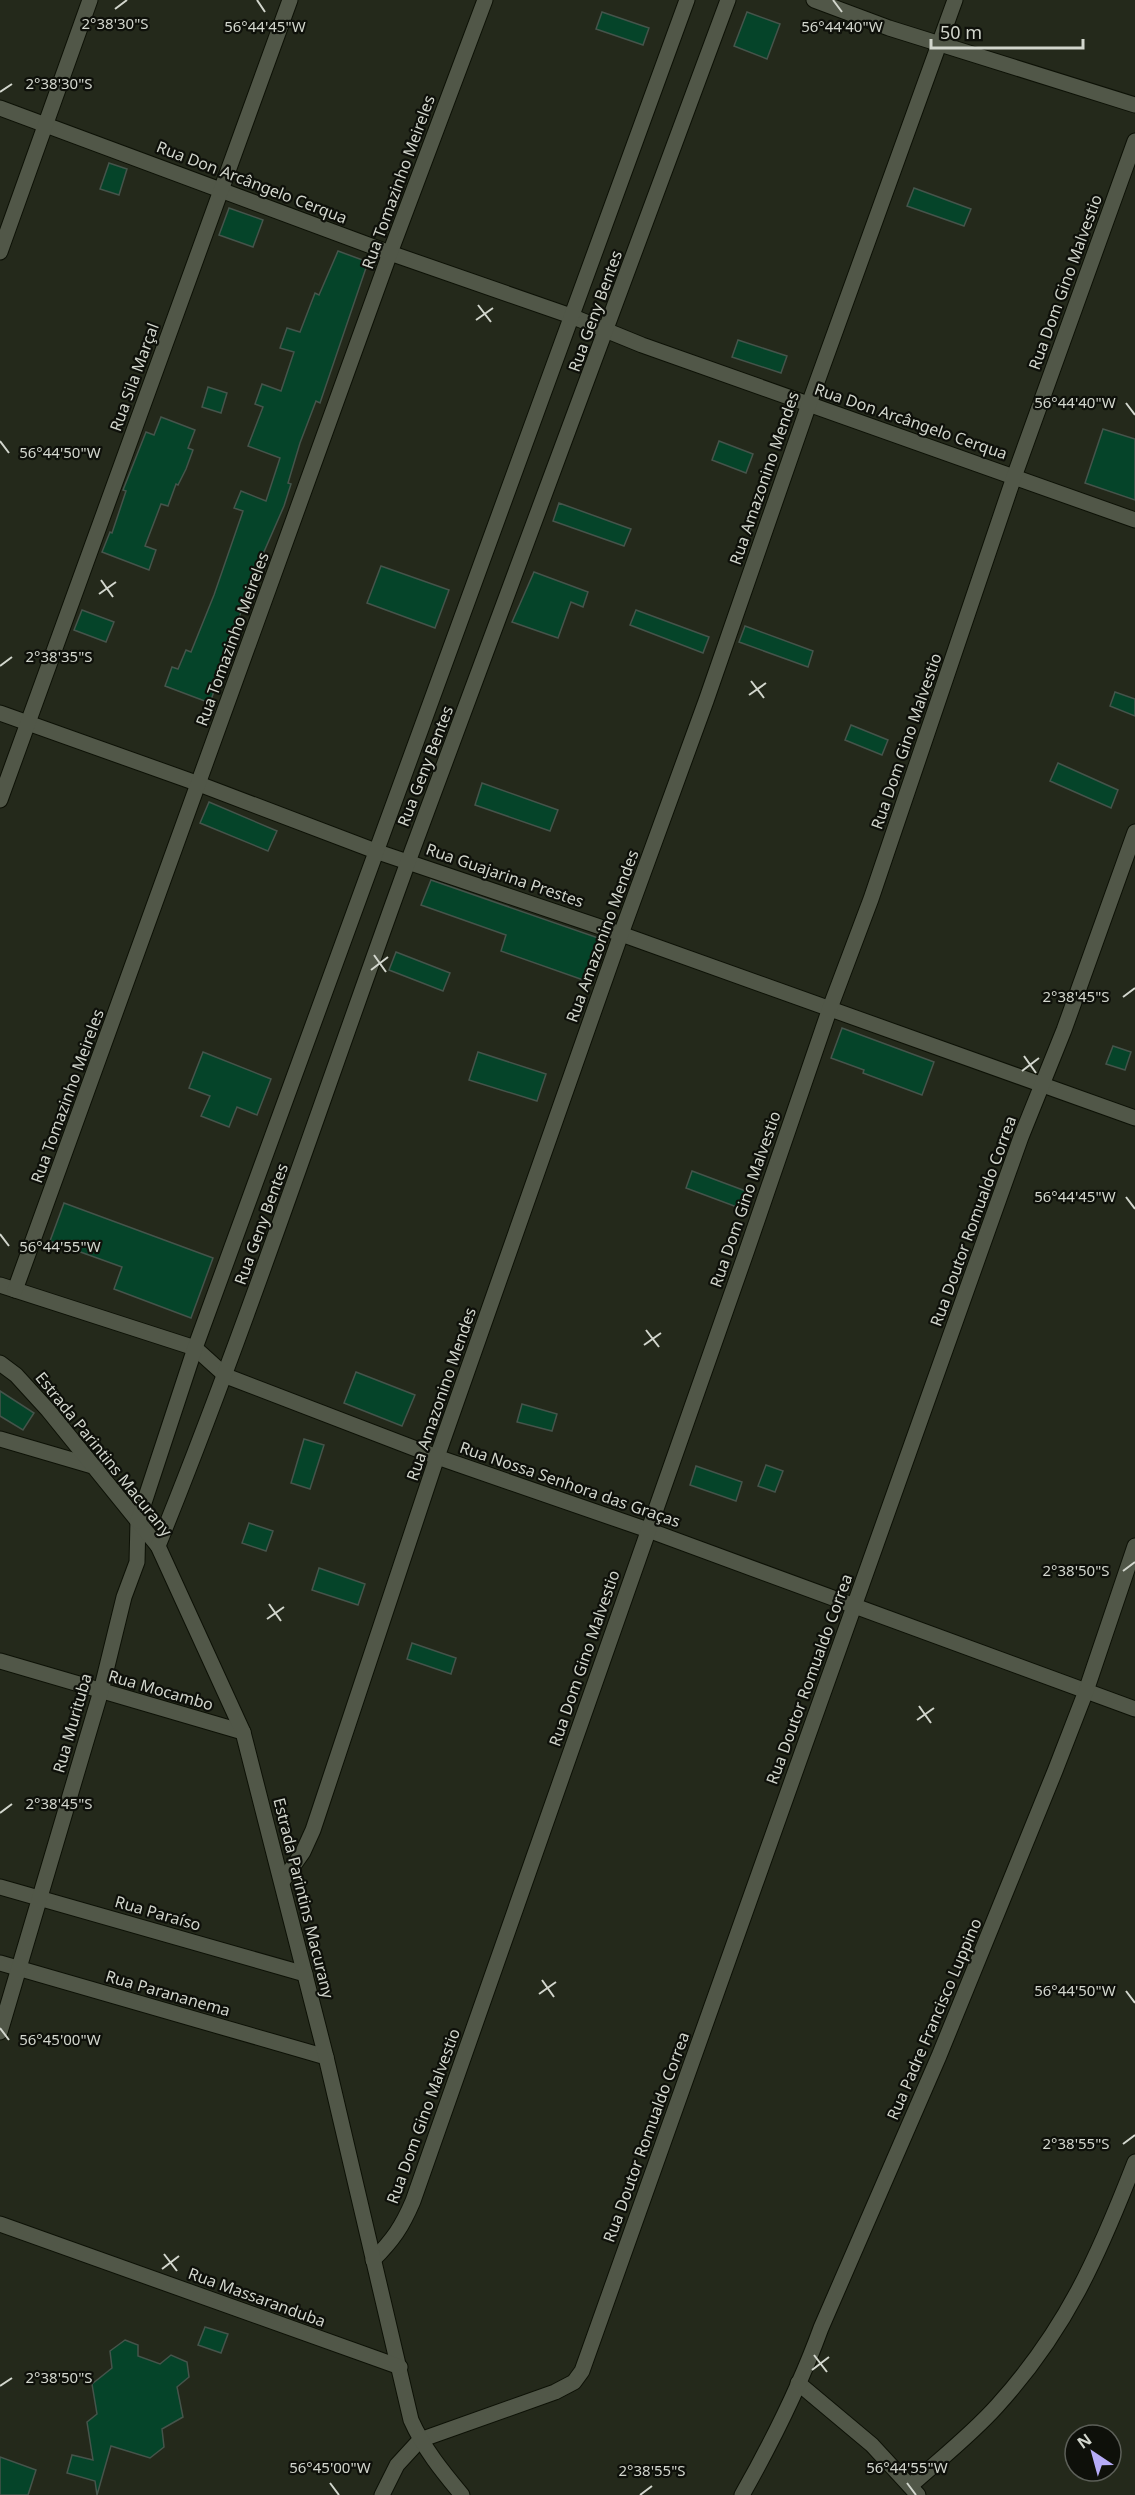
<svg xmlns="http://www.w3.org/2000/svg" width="1135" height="2495" font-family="'Noto Sans',sans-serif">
	<rect width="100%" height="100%" fill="#24291b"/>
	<!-- building -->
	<g fill="#054429" stroke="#45544b" stroke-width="1.5">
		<path d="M602,12l47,16 -6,17 -47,-16z"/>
		<path d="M747,12l33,12 -13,35 -33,-13z"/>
		<path d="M109,163l18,6 -8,26 -19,-6z"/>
		<path d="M914,188l57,21 -7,17 -57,-20z"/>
		<path d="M229,208l34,12 -10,27 -34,-12z"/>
		<path d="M338,251l30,11 -48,141 -4,-2 -16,42 -12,40 3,1 -7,22 -31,71 -43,126 -45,-17 7,-19 6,2 8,-19 5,2 23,-57 29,-84 -9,-3 7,-17 25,10 14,-43 -32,-12 15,-39 -8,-3 7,-20 19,7 13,-39 -14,-4 7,-20 13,4 15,-39 4,2z"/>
		<path d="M738,340l49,16 -6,17 -49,-16z"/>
		<path d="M208,387l19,6 -6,20 -19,-6z"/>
		<path d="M161,417l34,13 -7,18 5,2 -7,19 -8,16 -2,-1 -8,22 -7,-2 -16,42 11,4 -7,20 -47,-18 8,-20 2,1 14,-42 -3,-1 23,-58 8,3z"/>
		<path d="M1103,429l32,10v61l-50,-17z"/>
		<path d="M719,441l34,13 -7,19 -34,-13z"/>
		<path d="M559,503l72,26 -7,17 -71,-25z"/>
		<path d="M381,566l68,24 -14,38 -68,-25z"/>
		<path d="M534,572l54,20 -5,15 -12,-5 -13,36 -46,-16z"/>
		<path d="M82,610l32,12 -8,20 -32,-12z"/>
		<path d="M636,610l73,27 -6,16 -73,-28z"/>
		<path d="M745,626l68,25 -5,16 -69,-25z"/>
		<path d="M1115,692l20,7v17l-25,-10z"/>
		<path d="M851,725l37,15 -6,15 -37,-15z"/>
		<path d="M1058,763l60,27 -7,18 -61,-27z"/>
		<path d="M482,783l76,27 -8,21 -75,-26z"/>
		<path d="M209,802l68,29 -9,20 -68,-28z"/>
		<path d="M431,880l173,60 -15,42 -88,-31 5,-16 -85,-30z"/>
		<path d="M396,952l54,21 -7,18 -54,-21z"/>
		<path d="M842,1028l92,34 -12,33 -59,-22 1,-3 -33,-12z"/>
		<path d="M1113,1046l18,6 -6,18 -19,-6z"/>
		<path d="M203,1052l68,27 -14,36 -20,-8 -8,20 -28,-11 9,-20 -21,-8z"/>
		<path d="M478,1052l68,22 -9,27 -68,-21z"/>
		<path d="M692,1171l59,22 -6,17 -59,-22z"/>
		<path d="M64,1203l149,55 -22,60 -77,-29 8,-22 -72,-26z"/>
		<path d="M356,1372l59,23 -13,31 -58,-23z"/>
		<path d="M0,1391l34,22 -11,17 -23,-14z"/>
		<path d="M522,1404l35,10 -5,17 -35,-9z"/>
		<path d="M304,1439l20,6 -14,44 -19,-6z"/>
		<path d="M766,1465l17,6 -8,21 -17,-6z"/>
		<path d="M696,1466l46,16 -6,19 -46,-16z"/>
		<path d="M249,1523l24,8 -7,20 -24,-8z"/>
		<path d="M319,1568l46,16 -7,21 -46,-15z"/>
		<path d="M412,1643l44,15 -5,16 -44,-15z"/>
		<path d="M205,2327l23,7 -7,19 -23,-8z"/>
		<path d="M125,2340l13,5v11l22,8 11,-9 16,7 2,15 -12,10 6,30 -21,12 2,18 -14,11 -39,-12 -14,49 -2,-14 -28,-8 5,-18 21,5 -6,-38 10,-8 -5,-30 20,-16 -2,-17z"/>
		<path d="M0,2457l36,13 -8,25h-28z"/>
	</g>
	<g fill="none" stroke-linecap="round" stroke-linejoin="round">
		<defs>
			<g id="minor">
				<path d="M814,0l75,28 246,77"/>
				<path d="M0,108l390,145 181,63 71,29 493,175"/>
				<path d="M0,252l90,-252"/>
				<path d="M0,713l199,71 179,68 243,82 514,184"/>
				<path d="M0,800l290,-800"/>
				<path d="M0,1285l195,63 31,28 211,81 211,73 487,179"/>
				<path d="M15,1290l375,-1037 95,-253"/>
				<path d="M0,1439l96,28"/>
				<path d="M0,1661l243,71"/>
				<path d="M282,1882l21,-30 10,-22 124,-373 184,-523 85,-233 103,-297 146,-404"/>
				<path d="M0,1887l305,87"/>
				<path d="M0,1963l326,94"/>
				<path d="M0,2032l101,-341 23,-94 13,-35 1,-41"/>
				<path d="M373,2260c20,-20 29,-33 40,-59l334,-951 83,-242 41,-109 143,-422 121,-336"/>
				<path d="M798,2383l74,62 46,50"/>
				<path d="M910,2486c29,-26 61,-51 87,-80 69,-76 101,-149 138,-244"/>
				<path d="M382,2495l15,-30 23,-25 135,-48 19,-10 8,-11 439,-1234 43,-107 71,-198"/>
				<path d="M742,2495c30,-53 58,-109 79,-167l118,-272 116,-285 31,-80 49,-145"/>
			</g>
			<g id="tertiary">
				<path d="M0,1363l16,12 32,35 110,136 85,186 83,325 85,363c13,29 31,51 51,75"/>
				<path d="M138,1521l57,-173 492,-1348"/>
				<path d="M158,1546c91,-225 167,-456 250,-684 105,-288 215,-574 320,-862"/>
				<path d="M0,2224l400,143"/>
			</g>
		</defs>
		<!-- minor casing -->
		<use href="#minor" stroke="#0d1106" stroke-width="17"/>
		<!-- tertiary casing -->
		<use href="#tertiary" stroke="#0d1106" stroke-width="17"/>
		<!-- minor -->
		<use href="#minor" stroke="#515748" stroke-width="15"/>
		<!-- tertiary -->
		<use href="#tertiary" stroke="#515748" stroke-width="15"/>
	</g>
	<!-- ticks -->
	<path fill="none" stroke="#d2d6cd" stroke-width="2" d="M257,0l8,12M833,0l9,12M115,9l12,-9M0,92l12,-8M478,305l13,17M476,320l17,-12M1126,403l9,12M0,441l9,12M101,580l12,17M99,594l17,-12M0,666l12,-9M751,681l13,17M749,695l17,-12M374,955l12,17M371,970l17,-13M1123,997l12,-9M1024,1056l12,17M1022,1071l17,-13M1126,1197l9,12M0,1234l9,12M646,1330l13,17M644,1345l17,-12M1123,1571l12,-9M269,1604l12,17M267,1619l17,-12M919,1706l12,17M917,1720l17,-12M0,1813l12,-9M542,1980l12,17M1126,1991l9,12M539,1994l17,-12M0,2028l9,12M1123,2144l12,-9M164,2254l13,17M162,2269l17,-13M814,2355l13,17M812,2370l17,-13M0,2386l12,-8M330,2483l9,12M907,2483l9,12M640,2495l12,-9"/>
	<g text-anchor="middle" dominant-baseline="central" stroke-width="4.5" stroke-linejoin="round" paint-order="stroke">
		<!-- street labels -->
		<g font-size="16" fill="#d2d6cd" stroke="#0e100a">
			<text transform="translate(252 182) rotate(21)">Rua Don Arcângelo Cerqua</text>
			<text transform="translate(398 182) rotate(-70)">Rua Tomazinho Meireles</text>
			<text transform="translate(1065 282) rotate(-70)">Rua Dom Gino Malvestio</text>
			<text transform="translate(595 311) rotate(-70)">Rua Geny Bentes</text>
			<text transform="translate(134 377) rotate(-70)">Rua Sila Marçal</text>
			<text transform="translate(911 421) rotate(19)">Rua Don Arcângelo Cerqua</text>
			<text transform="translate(764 478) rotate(-71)">Rua Amazonino Mendes</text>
			<text transform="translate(232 639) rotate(-70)">Rua Tomazinho Meireles</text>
			<text transform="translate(906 741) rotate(-71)">Rua Dom Gino Malvestio</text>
			<text transform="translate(425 766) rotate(-69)">Rua Geny Bentes</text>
			<text transform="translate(505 875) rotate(19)">Rua Guajarina Prestes</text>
			<text transform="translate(602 936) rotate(-70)">Rua Amazonino Mendes</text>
			<text transform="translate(67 1096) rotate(-70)">Rua Tomazinho Meireles</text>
			<text transform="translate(745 1199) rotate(-71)">Rua Dom Gino Malvestio</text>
			<text transform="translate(973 1221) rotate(-70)">Rua Doutor Romualdo Correa</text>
			<text transform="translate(261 1224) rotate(-70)">Rua Geny Bentes</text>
			<text transform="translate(441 1394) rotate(-71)">Rua Amazonino Mendes</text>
			<text transform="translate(104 1454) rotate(51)">Estrada Parintins Macurany</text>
			<text transform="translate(570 1484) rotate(19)">Rua Nossa Senhora das Graças</text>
			<text transform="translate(584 1658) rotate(-71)">Rua Dom Gino Malvestio</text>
			<text transform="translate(809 1679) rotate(-70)">Rua Doutor Romualdo Correa</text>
			<text transform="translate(161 1690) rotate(16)">Rua Mocambo</text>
			<text transform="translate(72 1723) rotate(-74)">Rua Murituba</text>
			<text transform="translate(304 1898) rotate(76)">Estrada Parintins Macurany</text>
			<text transform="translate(158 1913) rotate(16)">Rua Paraíso</text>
			<text transform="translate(168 1993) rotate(16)">Rua Parananema</text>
			<text transform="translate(934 2019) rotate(-67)">Rua Padre Francisco Luppino</text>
			<text transform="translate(423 2116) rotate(-70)">Rua Dom Gino Malvestio</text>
			<text transform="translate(646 2137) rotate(-70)">Rua Doutor Romualdo Correa</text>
			<text transform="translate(257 2297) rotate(20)">Rua Massaranduba</text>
		</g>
	</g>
	<g font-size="15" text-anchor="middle" fill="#d2d6cd" stroke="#0e100a" stroke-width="4.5" stroke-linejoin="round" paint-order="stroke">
		<text x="115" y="29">2°38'30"S</text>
		<text x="265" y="32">56°44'45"W</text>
		<text x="842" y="32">56°44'40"W</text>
		<text x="59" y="89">2°38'30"S</text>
		<text x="1075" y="408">56°44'40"W</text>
		<text x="60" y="458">56°44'50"W</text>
		<text x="59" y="662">2°38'35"S</text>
		<text x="1076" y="1002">2°38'45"S</text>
		<text x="1075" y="1202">56°44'45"W</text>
		<text x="60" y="1252">56°44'55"W</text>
		<text x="1076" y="1576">2°38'50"S</text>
		<text x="59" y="1809">2°38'45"S</text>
		<text x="1075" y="1996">56°44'50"W</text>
		<text x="60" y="2045">56°45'00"W</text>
		<text x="1076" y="2149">2°38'55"S</text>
		<text x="59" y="2383">2°38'50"S</text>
		<text x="330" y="2473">56°45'00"W</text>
		<text x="907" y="2473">56°44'55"W</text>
		<text x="652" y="2476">2°38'55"S</text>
	</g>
	<!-- north arrow -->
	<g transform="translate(1093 2453) rotate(324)"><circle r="28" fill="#0e100a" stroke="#5c5f58" stroke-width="1.5"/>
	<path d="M0-4.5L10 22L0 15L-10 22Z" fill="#b6acf8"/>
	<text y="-9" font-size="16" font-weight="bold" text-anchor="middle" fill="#d2d6cd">N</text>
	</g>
	<!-- scale -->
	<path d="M931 39v9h152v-9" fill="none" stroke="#d2d6cd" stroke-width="3"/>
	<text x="940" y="39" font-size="18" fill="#d2d6cd" stroke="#0e100a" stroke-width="4.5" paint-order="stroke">50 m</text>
</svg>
